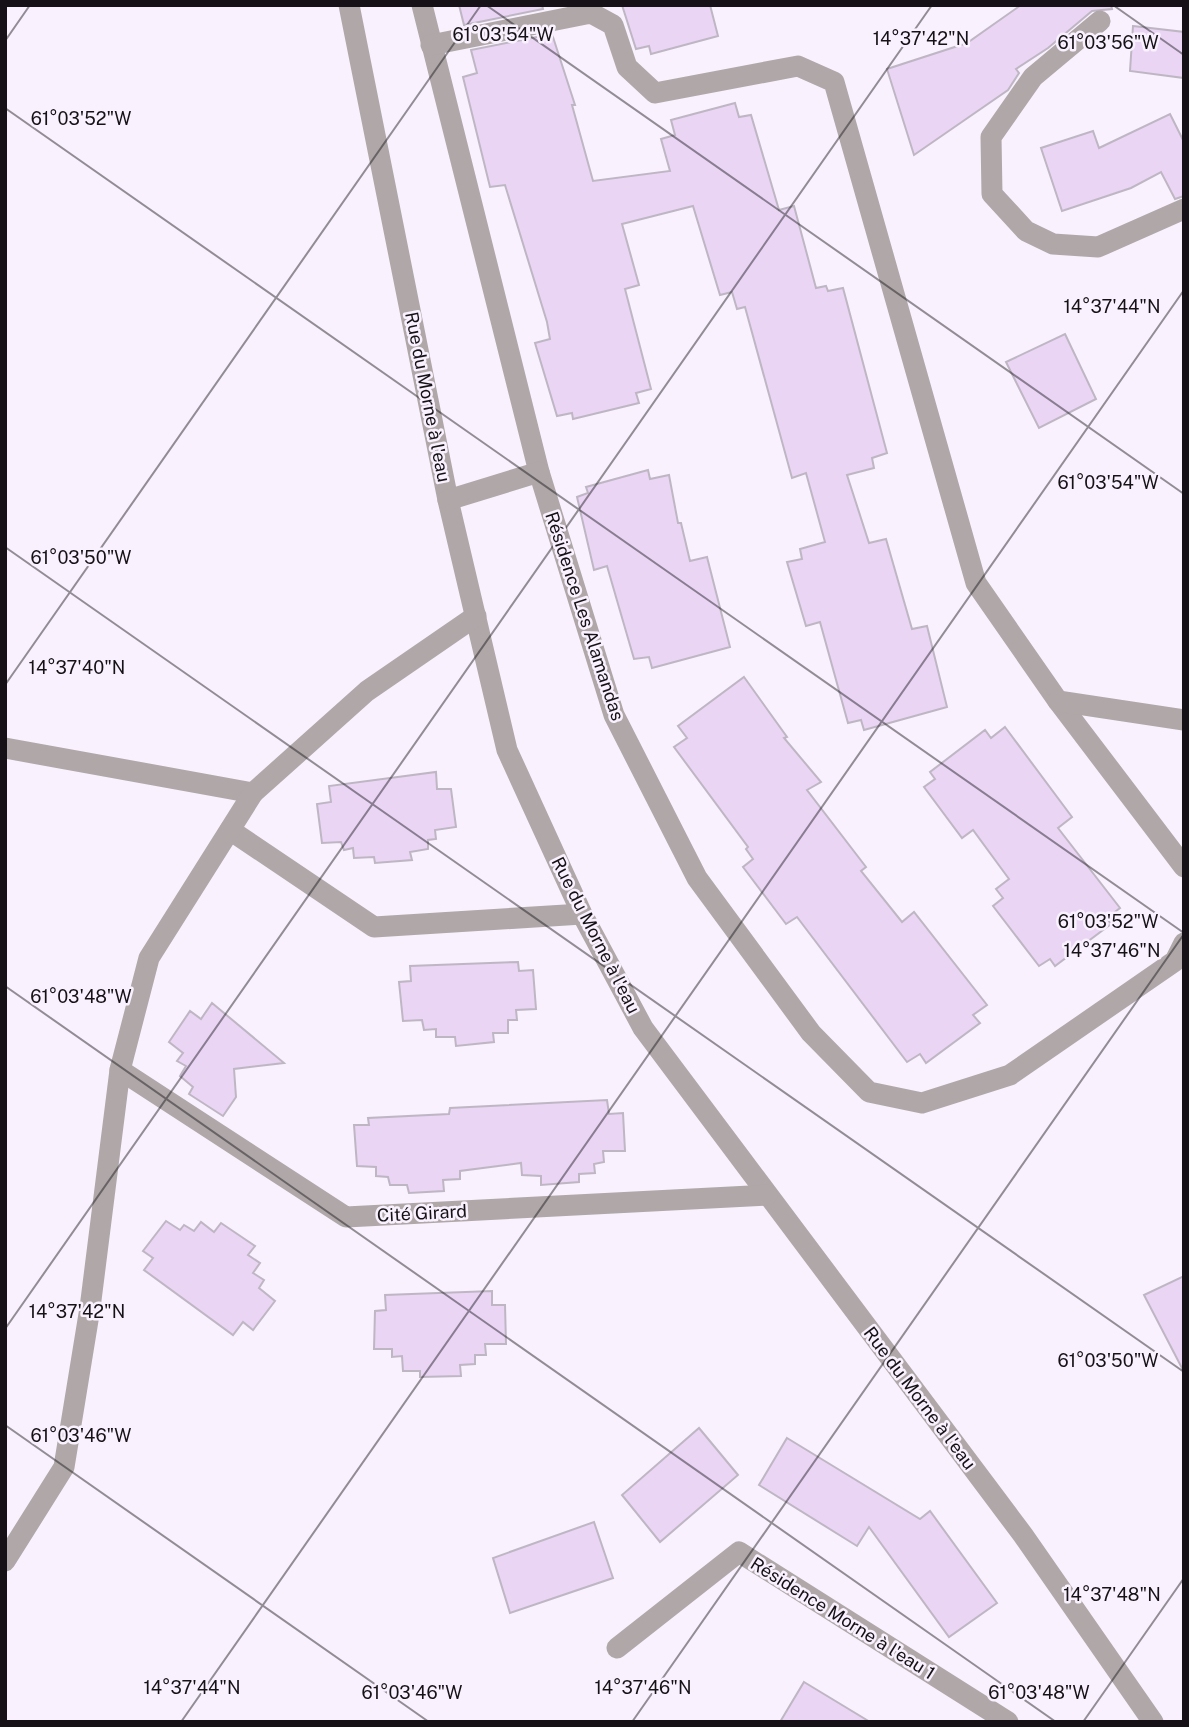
<svg xmlns="http://www.w3.org/2000/svg" width="1189" height="1727" font-family="'Public Sans',sans-serif">
	<rect width="100%" height="100%" fill="#f9f1fd"/>
	<!-- building -->
	<g fill="#ead5f5" stroke="#bfb6c4" stroke-width="2">
		<path d="M459,5h83l1,4 -79,16z"/>
		<path d="M622,5h88l8,31 -67,18 -2,-8 -13,3z"/>
		<path d="M1021,5h90l1,4 -20,2 -44,37 -32,21 3,4 -11,17 -94,65 -27,-86 80,-26z"/>
		<path d="M1133,26l51,6v46l-54,-7z"/>
		<path d="M552,34l23,71h-3l21,76 77,-10 -9,-32 14,-4 -4,-15 64,-17 4,14 12,-2 28,95 15,-4 22,82 10,-2 2,5 15,-3 44,165 -15,5 2,10 -27,7 22,68 17,-4 26,90 15,-3 20,81 -83,23 -3,-10 -13,3 -28,-101 -14,4 -19,-64 15,-3 -2,-10 25,-7 -19,-69 -14,5 -47,-171 -8,2 -5,-17 -12,3 -27,-89 -71,18 17,61 -14,4 26,100 -15,4 3,10 -66,16 -1,-6 -15,3 -22,-73 15,-4 -3,-17 -42,-137 -15,2 -27,-110 14,-4 -6,-23z"/>
		<path d="M1170,114l14,28v54l-9,3 -14,-27 -30,16 -69,23 -21,-63 52,-17 6,17z"/>
		<path d="M1065,334l31,65 -57,29 -33,-66z"/>
		<path d="M648,470l2,9 19,-4 9,48h3l9,38 17,-4 23,90 -78,21 -3,-11 -15,2 -27,-93 -13,4 -17,-73 11,-4 -2,-6z"/>
		<path d="M744,677l43,60 -3,1 37,44 -14,8 59,77 -5,4 41,51 12,-10 73,93 -14,10 7,8 -54,40 -6,-9 -13,8 -110,-145 -11,7 -43,-57 10,-8 -7,-10 2,-2 -74,-100 13,-9 -9,-12z"/>
		<path d="M1005,727l67,90 -14,11 62,80 -13,10 4,6 -56,42 -5,-7 -11,7 -46,-60 10,-8 -7,-9 13,-10 -36,-49 -11,8 -38,-51 11,-8 -5,-7 55,-42 6,8z"/>
		<path d="M436,772l1,17h14l5,38 -21,3 1,9 -8,1v9l-18,3 2,8 -37,3 -1,-6 -20,1 -1,-10 -9,2 -3,-8 -19,1 -5,-39 14,-2 -2,-16z"/>
		<path d="M518,962l1,9 14,-1 3,39 -20,1 1,10h-9v13h-15l1,9 -38,4 -1,-9h-19v-8l-12,1 -2,-10 -19,1 -4,-39 12,-1 -1,-15z"/>
		<path d="M212,1003l72,60 -50,6 2,28 -13,19 -34,-22 4,-7 -13,-11 6,-10 -9,-5 6,-8 -14,-11 21,-31 11,8z"/>
		<path d="M607,1100l2,14 14,-1 2,38h-22l1,11 -10,2 1,9 -16,1v8l-38,3v-9l-19,-1 -1,-12 -61,8v8l-17,1 1,11 -35,2 -2,-8h-17l-2,-8 -12,-1v-9l-19,-1 -3,-41h15l-1,-7 81,-4 1,-6z"/>
		<path d="M166,1221l14,9 4,-5 10,6 7,-9 13,10 7,-9 34,23 -7,9 12,8 -7,10 11,7 -5,8 16,13 -22,29 -10,-8 -10,13 -89,-65 9,-12 -10,-7z"/>
		<path d="M1184,1276v96l-40,-77z"/>
		<path d="M492,1291v14h13l1,39h-21l1,11h-11v9l-15,1 1,11 -41,1v-6h-17l-1,-15 -10,1v-8h-18l1,-38 11,-1 -1,-15z"/>
		<path d="M699,1428l39,47 -78,67 -38,-47z"/>
		<path d="M787,1438l133,81 10,-8 67,92 -48,34 -80,-110 -12,19 -98,-61z"/>
		<path d="M594,1522l19,56 -103,35 -17,-55z"/>
		<path d="M804,1682l66,40h-90z"/>
	</g>
	<g fill="none" stroke-linecap="round" stroke-linejoin="round">
		<!-- minor -->
		<g stroke="#afa7a8" stroke-width="21">
			<path d="M349,5l99,495 59,250 75,164 61,114 380,507 130,187"/>
			<path d="M422,5l117,467 75,243 83,163 114,155 58,59 53,11 88,-28 165,-114 9,-18"/>
			<path d="M1100,21l-67,56 -42,60 1,57 34,37 27,13 45,3 86,-38"/>
			<path d="M431,45l160,-32 22,12 14,42 28,26 143,-27 36,16 142,501 82,118 126,166"/>
			<path d="M448,500l91,-28"/>
			<path d="M1058,701l126,19"/>
			<path d="M5,748l248,45"/>
			<path d="M230,830l144,97 208,-13"/>
			<path d="M120,1070l226,147 421,-22"/>
			<path d="M5,1561l59,-94 26,-159 30,-238 29,-112 104,-165 114,-102 109,-75"/>
			<path d="M617,1648l122,-96 269,170"/>
		</g>
	</g>
	<!-- ticks -->
	<path fill="none" stroke="#151116" stroke-width="2" stroke-opacity="0.45" d="M486,5l698,489M1113,5l71,50M5,41l25,-36M5,108l1179,825M5,547l1179,825M5,685l476,-680M5,986l1051,736M5,1329l927,-1324M5,1425l424,297M181,1722l1003,-1432M632,1722l552,-788M1083,1722l101,-144"/>
	<g text-anchor="middle" dominant-baseline="central" stroke-width="5" stroke-linejoin="round" paint-order="stroke">
		<!-- street labels -->
		<g font-size="18" fill="#151116" stroke="#f9f1fd">
			<text transform="translate(428 397) rotate(79)">Rue du Morne à l'eau</text>
			<text transform="translate(585 616) rotate(72)">Résidence Les Alamandas</text>
			<text transform="translate(596 935) rotate(63)">Rue du Morne à l'eau</text>
			<text transform="translate(422 1213) rotate(-3)">Cité Girard</text>
			<text transform="translate(920 1398) rotate(53)">Rue du Morne à l'eau</text>
			<text transform="translate(843 1618) rotate(32)">Résidence Morne à l'eau 1</text>
		</g>
	</g>
	<g font-size="18" text-anchor="middle" fill="#151116" stroke="#f9f1fd" stroke-width="5" stroke-linejoin="round" paint-order="stroke">
		<text x="503" y="41">61°03'54"W</text>
		<text x="921" y="45">14°37'42"N</text>
		<text x="1108" y="49">61°03'56"W</text>
		<text x="81" y="125">61°03'52"W</text>
		<text x="1112" y="313">14°37'44"N</text>
		<text x="1108" y="489">61°03'54"W</text>
		<text x="81" y="564">61°03'50"W</text>
		<text x="77" y="674">14°37'40"N</text>
		<text x="1108" y="928">61°03'52"W</text>
		<text x="1112" y="957">14°37'46"N</text>
		<text x="81" y="1003">61°03'48"W</text>
		<text x="77" y="1318">14°37'42"N</text>
		<text x="1108" y="1367">61°03'50"W</text>
		<text x="81" y="1442">61°03'46"W</text>
		<text x="1112" y="1601">14°37'48"N</text>
		<text x="192" y="1694">14°37'44"N</text>
		<text x="643" y="1694">14°37'46"N</text>
		<text x="412" y="1699">61°03'46"W</text>
		<text x="1039" y="1699">61°03'48"W</text>
	</g>
	<!-- border -->
	<rect width="1189" height="1727" fill="none" stroke="#151116" stroke-width="14"/>
</svg>
